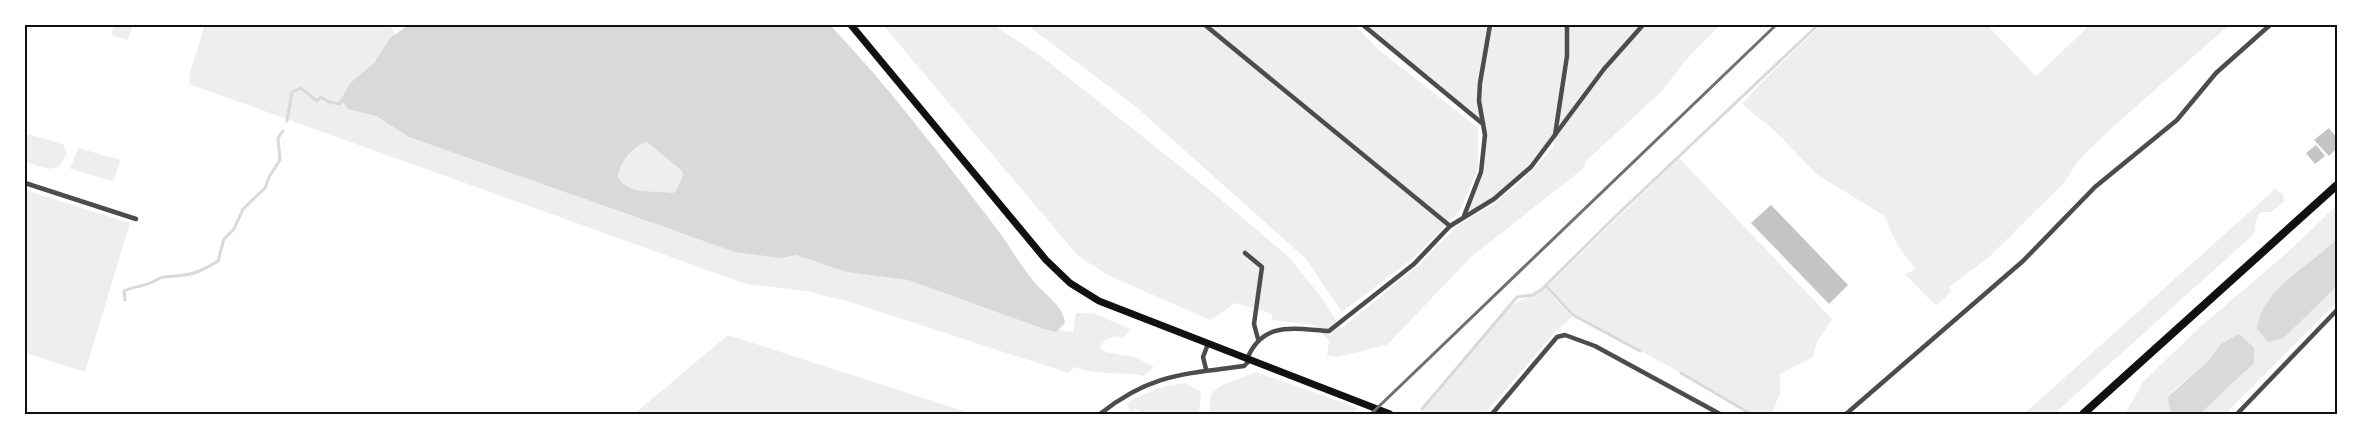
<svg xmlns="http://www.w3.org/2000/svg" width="2362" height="439" font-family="Georgia,serif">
	<rect width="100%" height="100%" fill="#fff"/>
	<!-- green -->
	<g fill="#eee">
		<path d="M114,25h19l-5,15 -17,-5z"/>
		<path d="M205,25h184l7,10 -6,3 -16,25 -24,20 -2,26 28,7 33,21 274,97 98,24 15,-3 50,17 62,8 133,48 32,4 3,-19h17l37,16 -6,8c-11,-1 -18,0 -24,10l6,5 29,5 19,10 -10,9c-24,-5 -46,0 -69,-9l-7,6 -221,-72 -41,-10 -60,-7 -557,-200 1,-12z"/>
		<path d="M883,25h110l48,31 165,131 83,70 33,41 19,31 80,-66 36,-37 34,-20 31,-25 31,-33 1,-10c-27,34 -52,57 -90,78 12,-30 24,-59 19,-92l-120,-99h357l-36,37 -21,28 -78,72v5l-115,91 -83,87 -50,12 -10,-2 2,-14 -15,-16 -43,-5 2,-6 -37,-11 -26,17 -102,-45 -30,-19z"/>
		<path d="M1027,25h327l24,24 100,79v41l-19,43 -47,47 -70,53 -36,-53 -171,-153z"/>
		<path d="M1821,25h166l49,51 54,-51h139l-113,99 -38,37 -14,22 -75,74 -40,30 2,5 -15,14 -31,-32 11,-5c-15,-16 -24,-33 -31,-53l-69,-42 -39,-41 -35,-29 19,-21z"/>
		<path d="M28,134l35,10 4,9 -8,14 -11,2 -23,-7v-21z"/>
		<path d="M647,142l35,29 1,5 -8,16c-5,2 -7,0 -12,0 -15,-1 -36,1 -45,-15 3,-14 15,-32 29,-35z"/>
		<path d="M78,148l43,12 -8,21 -43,-12z"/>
		<path d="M1679,158l153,161 -15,23 -4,15 -33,17v19l-8,21h-17l-181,-100 -26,-28z"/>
		<path d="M2275,189l8,5 1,7 -12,11h-11l-4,5 -3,17 -200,180h-30z"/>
		<path d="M25,190l105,33 -45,149 -60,-19z"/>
		<path d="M2337,205v34l-13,14 -40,85 53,-52v16l-112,112h-27l44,-39 -32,-16 -37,32 -4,16 6,7h-50l18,-32 57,-55 89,-76z"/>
		<path d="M1545,288l27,29 -17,15 -70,82h-66l92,-108c11,-9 24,-8 34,-18z"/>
		<path d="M728,335l245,79h-339z"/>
		<path d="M1256,372l102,36 -7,6h-142l2,-20 11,-9z"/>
		<path d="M1185,383l16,9 -2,22h-58l-3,-5 -8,4 -3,-10c17,-10 37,-18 58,-20z"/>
	</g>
	<!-- water -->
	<g fill="#d9d9d9" fill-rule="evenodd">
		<path d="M409,25h421c60,63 113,134 167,204 13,17 23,36 37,53 11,13 29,23 31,41l-9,9 -15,-4 -133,-48 -62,-8 -50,-17 -15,3 -46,-6 -326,-115 -33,-21 -28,-7 -7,-9 9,-17 24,-20 16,-25zM647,142l35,29 1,5 -8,16c-5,2 -7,0 -12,0 -15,-1 -36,1 -45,-15 2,-14 15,-32 29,-35z"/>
		<path d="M2337,239v47l-53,52 -16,4 -11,-13c4,-41 54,-63 80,-90z"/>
		<path d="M2239,334l15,14v15l-52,49 -4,2h-24l-5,-7 -1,-10 42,-38 11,-15z"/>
	</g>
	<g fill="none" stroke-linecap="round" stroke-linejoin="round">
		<!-- stream -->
		<g stroke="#d9d9d9" stroke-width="3">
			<path d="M287,121l5,-29 9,-4 16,13 4,-4 8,5 11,2 1,-4"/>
			<path d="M1546,286l27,29 67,36"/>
			<path d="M125,300l-1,-9c7,-4 17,-4 26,-8 4,-1 10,-6 14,-6 25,-2 32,-2 54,-16l6,-22 10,-10 9,-20 22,-21 4,-11 11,-17 -2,-22 5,-7"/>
			<path d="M1681,373l70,41"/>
			<path d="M1422,409l95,-112 16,-2 8,-5 78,-77 199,-188"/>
		</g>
	</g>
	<!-- building -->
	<g fill="#c4c4c4">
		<path d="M2329,128l8,10v10l-8,8 -15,-16z"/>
		<path d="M2316,145l9,11 -10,8 -9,-11z"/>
		<path d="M1771,205l77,80 -19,19 -78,-81z"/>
	</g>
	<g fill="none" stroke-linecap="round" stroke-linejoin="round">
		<!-- minor -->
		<g stroke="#4c4c4c" stroke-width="4.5">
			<path d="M1205,25l245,201"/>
			<path d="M1363,25l120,99"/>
			<path d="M1555,135l12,-79v-31"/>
			<path d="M25,183l111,36"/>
			<path d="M1464,216l17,-44 4,-37 -6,-34 1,-18 10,-58"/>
			<path d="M1245,253l17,14 -8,57 4,15"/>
			<path d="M1247,359c16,-39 48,-30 82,-28l85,-67 36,-38 44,-27 37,-32 73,-98 39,-44"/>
			<path d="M1206,369l-3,-12 5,-13"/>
			<path d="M1100,414c50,-40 84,-40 144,-48l6,-6"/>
			<path d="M1492,414l65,-77 8,-2 30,11 125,68"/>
			<path d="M1846,414l177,-153 72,-74 82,-67 39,-47 54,-48"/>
			<path d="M2237,414l100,-104"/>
		</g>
		<!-- secondary -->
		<path stroke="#111" stroke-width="7" d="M851,25l195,235 24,23 29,18 291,113"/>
		<!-- trunk -->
		<path stroke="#111" stroke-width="8" d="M2083,414l254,-229"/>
		<!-- rail -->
		<path stroke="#707070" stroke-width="3" d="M1371,414l405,-389"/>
	</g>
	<!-- border -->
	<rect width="2362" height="439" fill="none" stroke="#ffffff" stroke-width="52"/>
	<rect x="26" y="26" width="2310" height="387" fill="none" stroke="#111" stroke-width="2"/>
</svg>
